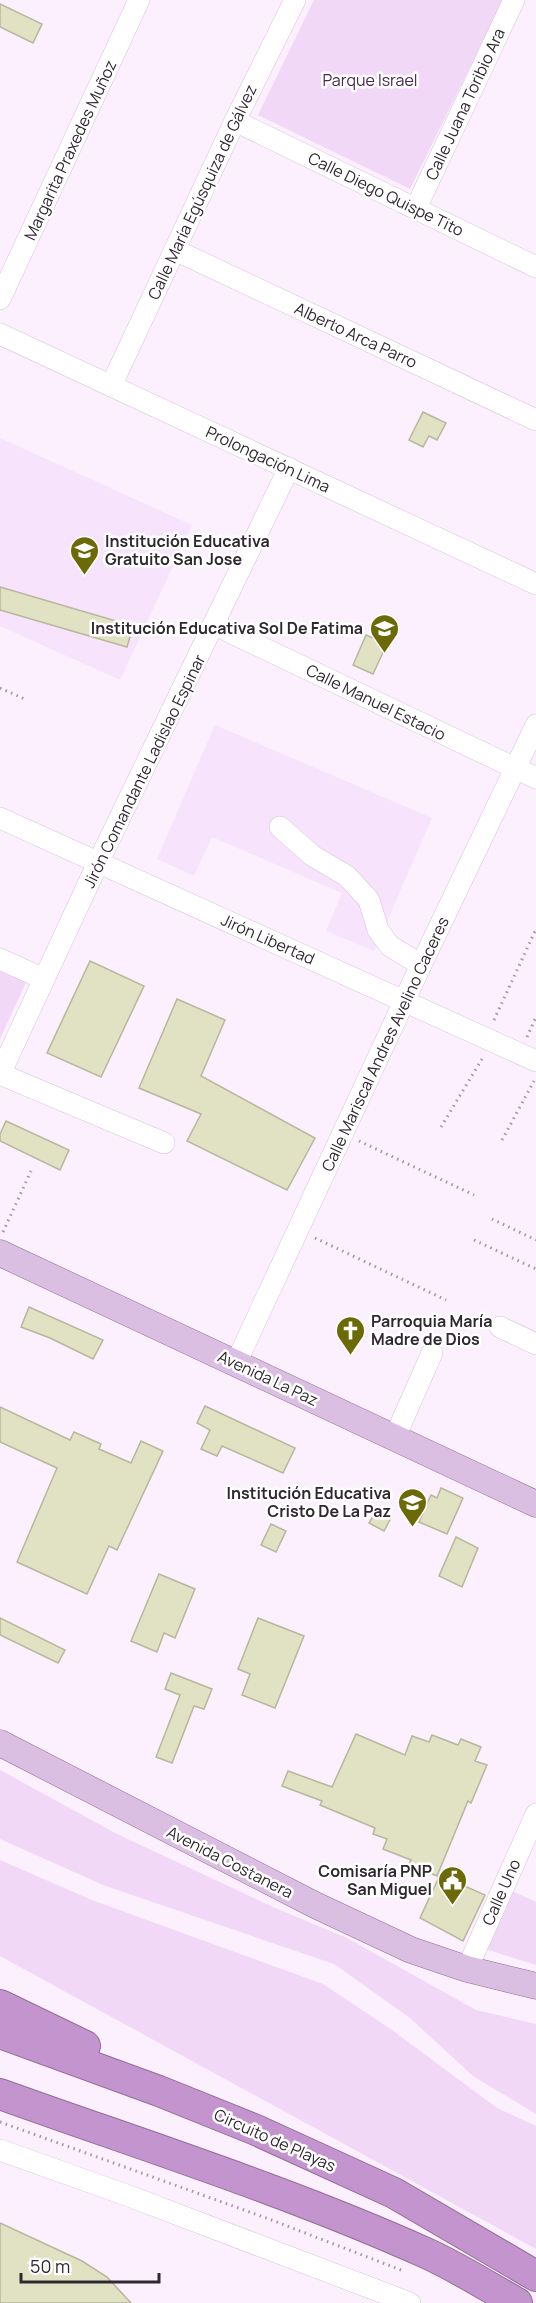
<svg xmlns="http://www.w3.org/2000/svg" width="536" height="2303" font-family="Manrope,sans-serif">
	<rect width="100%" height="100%" fill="#fceffe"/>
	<!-- built -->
	<g fill="#f7e3fc">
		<path d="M0,438l192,87 -72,155 -120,-54z"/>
		<path d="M215,725l217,93 -58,133 -48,-20 16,-38 -130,-56 -18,39 -37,-17z"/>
	</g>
	<!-- green -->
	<g fill="#f1d8f6">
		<path d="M314,0h189l-93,189 -152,-74z"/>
		<path d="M0,965l28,13 -28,61z"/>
		<path d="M0,1770l117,64 156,73 74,31 129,72 60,14v90l-63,-38 -63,-58 -76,-54 -231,-79 -103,-46z"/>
		<path d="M0,1860l92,40 231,84 69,46 105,78 39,18v123l-536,-293z"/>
		<path d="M512,1891l24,11v63l-51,-16z"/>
	</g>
	<!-- building -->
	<g fill="#e1e2c4" stroke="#b7b89b" stroke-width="1.5">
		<path d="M0,4l42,20 -9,19 -33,-16z"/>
		<path d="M423,412l23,11 -9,17 -8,-4 -6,11 -14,-7z"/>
		<path d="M0,587l133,39 -6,21 -127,-37z"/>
		<path d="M366,635l21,9 -14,30 -20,-9z"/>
		<path d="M90,961l54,25 -43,91 -54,-24z"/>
		<path d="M177,999l48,21 -24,56 114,62 -28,52 -100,-49 14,-27 -62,-26z"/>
		<path d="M6,1121l63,29 -9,20 -60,-29v-7z"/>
		<path d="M29,1307l74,33 -10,19 -43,-21 -29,-11z"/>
		<path d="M205,1406l90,42 -12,25 -61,-27 -5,10 -16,-7 9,-19 -13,-7z"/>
		<path d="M0,1407l70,33 4,-8 27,12 -2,5 32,14 10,-22 22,10 -46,99 -8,-4 -22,48 -70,-32 40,-94 -57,-26z"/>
		<path d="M441,1488l22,10 -16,36 -28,-12 12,-27 6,3z"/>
		<path d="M378,1508l14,8 -8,15 -15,-8z"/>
		<path d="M271,1524l15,7 -10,21 -15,-7z"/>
		<path d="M456,1537l22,11 -16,39 -23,-11z"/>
		<path d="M159,1574l36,15 -20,49 -11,-5 -7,19 -26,-11z"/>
		<path d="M0,1618l65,32 -7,13 -58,-28z"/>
		<path d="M258,1618l46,18 -29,72 -33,-13 8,-21 -12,-5z"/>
		<path d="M171,1673l41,16 -8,20 -10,-3 -22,57 -16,-6 24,-62 -15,-6z"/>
		<path d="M356,1734l49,21 7,-19 17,6 3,-7 26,10 3,-6 20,8 -6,14 12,4 -16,38 -3,-2 -31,75 -28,-12 2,-4 -28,-11 4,-10 -14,-5 2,-6 -55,-23 2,-4 -40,-15 6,-15 44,16z"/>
		<path d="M440,1875l45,20 -22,46 -43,-23z"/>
		<path d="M0,2223l82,38 25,16 24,26h-131z"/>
	</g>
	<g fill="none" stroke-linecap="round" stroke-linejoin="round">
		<defs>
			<g id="minor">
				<path d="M235,121l301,146"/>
				<path d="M416,208l98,-208"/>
				<path d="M175,250l361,170"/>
				<path d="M0,299l139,-299"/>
				<path d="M0,334l536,250"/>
				<path d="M111,386l124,-265 60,-121"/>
				<path d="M215,625l321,153"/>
				<path d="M0,818l536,243"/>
				<path d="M280,827l33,29 34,20 22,24 9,30 12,16 31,19"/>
				<path d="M0,959l44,20"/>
				<path d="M0,1074l98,-211 191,-395"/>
				<path d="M0,1074l164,69"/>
				<path d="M500,1327l36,17"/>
				<path d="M236,1363l185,-398 115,-240"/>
				<path d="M395,1437l37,-84"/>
				<path d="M467,1969l69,-155"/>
				<path d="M0,2150l129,46 281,107"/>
			</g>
			<g id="major">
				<path d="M0,1253l536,251"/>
				<path d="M0,1743l315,162 96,45 56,19 69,17"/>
			</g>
			<g id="highway">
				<path d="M0,2005l85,41"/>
				<path d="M0,2033l159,58 97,39 138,63 142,83"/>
				<path d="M0,2094c142,51 288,97 426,159 31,14 61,33 91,50"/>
			</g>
		</defs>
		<!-- minor casing -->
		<use href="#minor" stroke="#d7c3dc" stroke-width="22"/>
		<!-- major casing -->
		<use href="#major" stroke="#906e97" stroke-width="27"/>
		<!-- highway casing -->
		<use href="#highway" stroke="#906e97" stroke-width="32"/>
		<!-- path -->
		<g stroke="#a196a2" stroke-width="3" stroke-dasharray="1.5 4.5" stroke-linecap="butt">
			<path d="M0,688l27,12"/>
			<path d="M494,1020l42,-91"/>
			<path d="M527,1037l9,-20"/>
			<path d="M441,1127l41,-68"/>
			<path d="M502,1140l32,-59"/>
			<path d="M359,1141l115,54"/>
			<path d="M492,1219l44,21"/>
			<path d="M3,1232l28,-61"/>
			<path d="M315,1238l131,62"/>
			<path d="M474,1240l62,29"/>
			<path d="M0,2122l269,97 132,51"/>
		</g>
		<!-- minor -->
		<use href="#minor" stroke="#fff" stroke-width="21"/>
		<!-- major -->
		<use href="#major" stroke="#dbbfe2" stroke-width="26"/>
		<!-- highway -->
		<use href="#highway" stroke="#c394ce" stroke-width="30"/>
	</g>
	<!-- icons -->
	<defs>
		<symbol id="school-pin" viewBox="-11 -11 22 30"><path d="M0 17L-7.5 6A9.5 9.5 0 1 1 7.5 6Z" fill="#6c6a06" stroke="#fff"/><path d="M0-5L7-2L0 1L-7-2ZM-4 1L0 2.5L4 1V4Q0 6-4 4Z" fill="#fff"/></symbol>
		<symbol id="church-pin" viewBox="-11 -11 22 30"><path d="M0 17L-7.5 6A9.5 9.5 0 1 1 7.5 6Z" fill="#6c6a06" stroke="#fff"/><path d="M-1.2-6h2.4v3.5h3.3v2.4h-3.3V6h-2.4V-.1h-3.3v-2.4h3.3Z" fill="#fff"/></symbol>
		<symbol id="civic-pin" viewBox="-11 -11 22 30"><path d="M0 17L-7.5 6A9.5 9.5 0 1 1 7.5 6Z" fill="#6c6a06" stroke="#fff"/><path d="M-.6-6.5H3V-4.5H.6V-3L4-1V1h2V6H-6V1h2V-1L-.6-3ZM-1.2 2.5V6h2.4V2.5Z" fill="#fff"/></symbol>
	</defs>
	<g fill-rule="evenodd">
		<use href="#school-pin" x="68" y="534" width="33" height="45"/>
		<use href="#school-pin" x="368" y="612" width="33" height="45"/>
		<use href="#church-pin" x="334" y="1314" width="33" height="45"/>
		<use href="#school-pin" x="396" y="1486" width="33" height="45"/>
		<use href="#civic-pin" x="436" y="1864" width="33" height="45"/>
	</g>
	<g text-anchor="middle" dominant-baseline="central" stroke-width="5" stroke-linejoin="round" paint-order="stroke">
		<!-- park labels -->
		<g font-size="16" fill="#492751" stroke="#fff">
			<text x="370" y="80">Parque Israel</text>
		</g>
		<!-- street labels -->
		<g font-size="16" fill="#302831" stroke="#fff">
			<text transform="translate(465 104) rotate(-65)">Calle Juana Toribio Ara</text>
			<text transform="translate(70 150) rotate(-65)">Margarita Praxedes Muñoz</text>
			<text transform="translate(202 192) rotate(-65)">Calle María Egúsquiza de Gálvez</text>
			<text transform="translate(386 194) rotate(26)">Calle Diego Quispe Tito</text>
			<text transform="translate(356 335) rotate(25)">Alberto Arca Parro</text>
			<text transform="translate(268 459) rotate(25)">Prolongación Lima</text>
			<text transform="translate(376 702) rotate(26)">Calle Manuel Estacio</text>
			<text transform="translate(144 771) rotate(-64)">Jirón Comandante Ladislao Espinar</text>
			<text transform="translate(268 939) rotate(24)">Jirón Libertad</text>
			<text transform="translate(385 1044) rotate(-65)">Calle Mariscal Andres Avelino Caceres</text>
			<text transform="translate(268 1378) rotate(25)">Avenida La Paz</text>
			<text transform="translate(230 1862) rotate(27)">Avenida Costanera</text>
			<text transform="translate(501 1892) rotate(-66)">Calle Uno</text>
			<text transform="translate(275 2140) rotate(24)">Circuito de Playas</text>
		</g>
		<!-- poi labels -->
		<g font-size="16" font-weight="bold" fill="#302831" stroke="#fff" text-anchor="end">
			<text x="105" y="541" text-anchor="start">Institución Educativa<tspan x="105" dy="18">Gratuito San Jose</tspan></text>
			<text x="363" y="628">Institución Educativa Sol De Fatima</text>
			<text x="371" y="1321" text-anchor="start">Parroquia María<tspan x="371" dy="18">Madre de Dios</tspan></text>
			<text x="391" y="1493">Institución Educativa<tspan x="391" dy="18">Cristo De La Paz</tspan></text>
			<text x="432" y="1871">Comisaría PNP<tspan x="432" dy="18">San Miguel</tspan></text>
		</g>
	</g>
	<!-- scale -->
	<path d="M21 2273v9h138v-9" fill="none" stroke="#302831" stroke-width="3"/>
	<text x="30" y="2273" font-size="18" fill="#302831" stroke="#ffffff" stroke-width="4.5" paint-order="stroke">50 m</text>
</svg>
